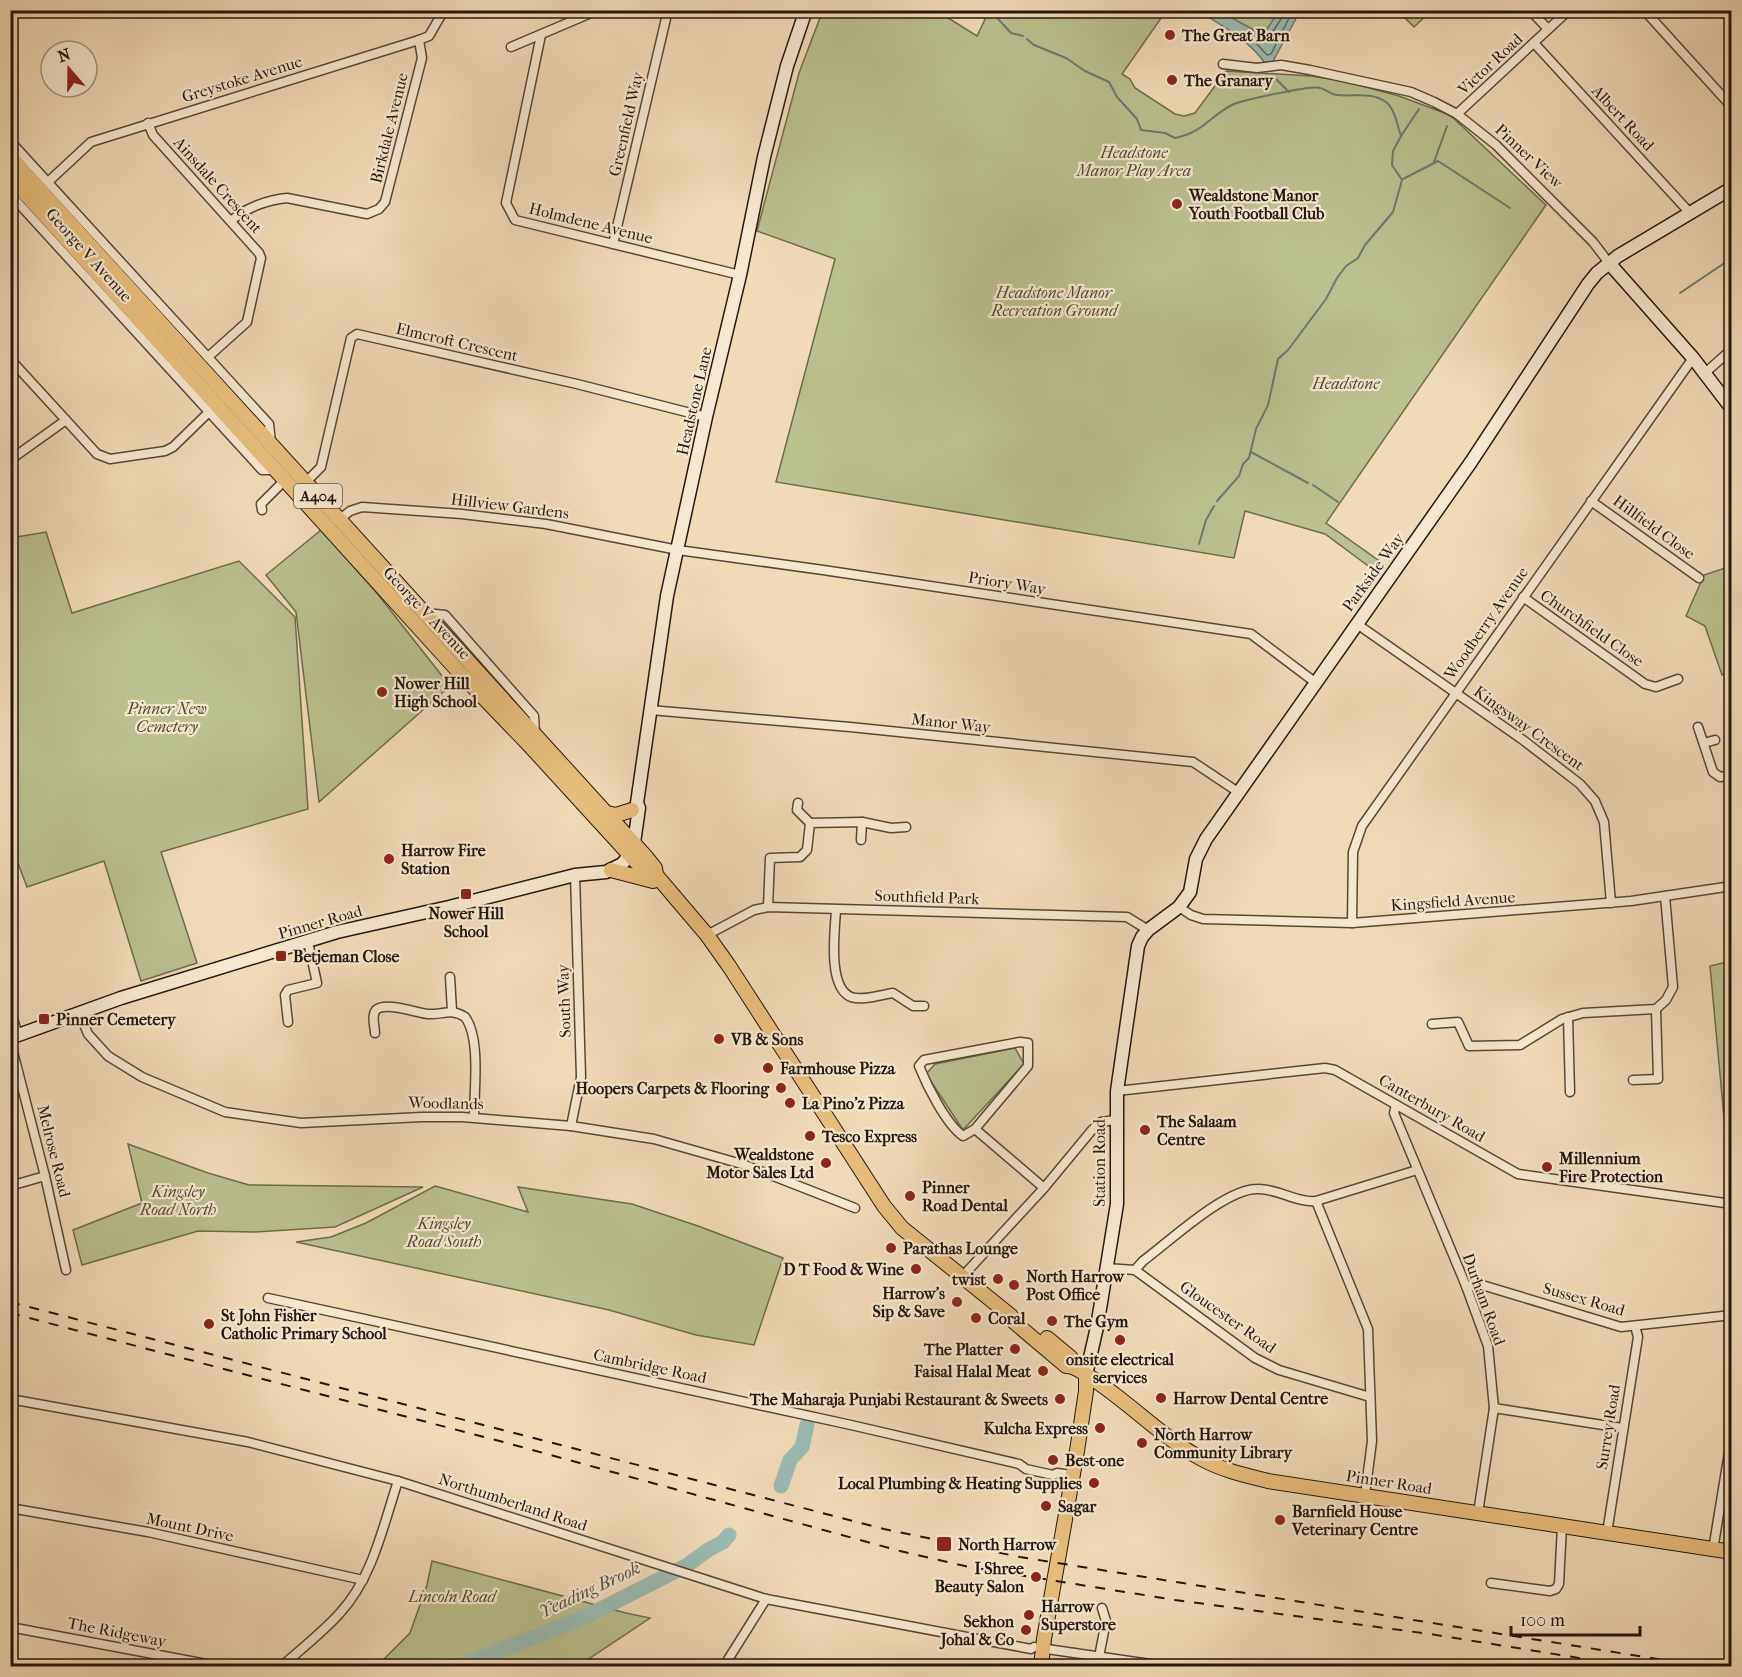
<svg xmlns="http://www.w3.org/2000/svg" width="1742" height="1677" font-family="'IM FELL French Canon',serif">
	<rect width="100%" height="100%" fill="#f1dbb7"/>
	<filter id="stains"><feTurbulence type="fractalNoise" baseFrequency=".00333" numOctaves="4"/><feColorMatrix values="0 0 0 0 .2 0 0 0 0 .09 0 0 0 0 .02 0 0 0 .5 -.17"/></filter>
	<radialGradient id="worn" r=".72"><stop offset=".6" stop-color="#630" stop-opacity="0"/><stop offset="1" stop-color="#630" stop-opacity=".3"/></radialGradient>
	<!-- green -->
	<g fill="#bac08e" stroke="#6e6b4e" stroke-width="1.5">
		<path d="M823,10l114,1 40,25 12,-25h177l-44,63 8,5 5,9 40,26 9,2 11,-3 31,-42 85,5 32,5 56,15 51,19 96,90 -220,318 59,42 -6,9 -54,-40 -80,-23 -11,47 -458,-76 59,-223 -78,-28 42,-158z"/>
		<path d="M1219,11h60l-14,22h-6z"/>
		<path d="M1398,11h33l-17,16z"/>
		<path d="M321,530l55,62 74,94 -131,116 -23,-190 -30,-37z"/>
		<path d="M46,532l26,81 167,-52 56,56 13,192 -147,43 36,111 -56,18 -37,-120 -77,26 -16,-42v-307z"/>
		<path d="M1731,566v105l-9,4 -17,-49 -19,-10 18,-41z"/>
		<path d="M1731,961l1,188 -5,1 -17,-184z"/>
		<path d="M1015,1048l9,16 -61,66 -37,-56 9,-10z"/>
		<path d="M128,1144l80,29 41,12 174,2 -88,40 -80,5 -57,-1 -116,34 -9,-35 69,-27z"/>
		<path d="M435,1186l93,26 -10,-25 114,17 66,22 85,32 -29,87 -58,-10 -87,-25 -313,-68 35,-5 35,-14z"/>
		<path d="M432,1561l194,52 24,5 -72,48h-201l33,-33 17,-48z"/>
	</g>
	<!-- water -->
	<path fill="#9bbbb2" stroke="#6b7970" stroke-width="1.5" d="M1199,11h20l40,22 6,-1 14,-21h21l-28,52h-7c-16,-23 -43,-37 -66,-52z"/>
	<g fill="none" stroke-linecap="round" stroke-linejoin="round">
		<!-- shore -->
		<path stroke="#5f6860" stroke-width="1.5" d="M1284,10l-1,6 -13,20 -14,4v3l11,12 4,-1 22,-44"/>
		<!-- stream -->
		<g stroke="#6b7970" stroke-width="2">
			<path d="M990,10l21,23 12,3"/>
			<path d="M1027,39l7,6 32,13 19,13 24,11 8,15 20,22 4,11 24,3 10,5c30,-6 35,-23 59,-34 11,-4 77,-19 86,-16 6,1 11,7 17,7 16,2 34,-4 49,7 9,7 11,23 15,34l-8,15 -1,14 10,15 -9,32 -28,33 -7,13 -12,8 -9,12 -11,21 -38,51 -10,9 -10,46 -12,24 -7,29 -6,6 -4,12 -22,25"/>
			<path d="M1274,77l15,15"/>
			<path d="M1401,136l18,-27"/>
			<path d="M1434,162l13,-36"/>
			<path d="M1403,179l35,-18 72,47"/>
			<path d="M1680,293l52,-35"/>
			<path d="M1251,452l57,31"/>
			<path d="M1313,485l25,17"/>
			<path d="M1199,544l7,-24 8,-14"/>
		</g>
		<!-- river -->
		<g stroke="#9bbbb2" stroke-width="15">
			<path d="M781,1486l9,-26 12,-13 5,-22"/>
			<path d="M461,1666l124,-49 101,-51 22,-16 15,-8 6,-7"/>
		</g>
		<defs>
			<g id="street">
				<path d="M1530,10l18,19"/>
				<path d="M1644,10l88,97"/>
				<path d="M541,35l-35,168 9,17 225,55"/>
				<path d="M1534,43l156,170"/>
				<path d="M511,47l87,-37"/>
				<path d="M1223,64l34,4 24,-3 29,5 101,22 23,10 23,12 39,31 97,97 16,21"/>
				<path d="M1457,114l112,-104"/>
				<path d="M148,123l5,12 106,118 2,5 -14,64 -39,35"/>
				<path d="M10,141l259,283 2,18"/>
				<path d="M48,182l43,-40 328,-102 10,-4 15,-26"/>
				<path d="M10,194l252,276h15"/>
				<path d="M231,221c14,-13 36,-21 56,-23l80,16 12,-5 6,-7 37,-144 -3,-18"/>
				<path d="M613,244l55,-234"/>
				<path d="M10,359l87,95 13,5 55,-8 8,-4 36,-35"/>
				<path d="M1705,373l27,-24"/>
				<path d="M10,460l56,-40"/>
				<path d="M306,482l15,-15 30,-129 6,-4 220,50 129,33"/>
				<path d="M1591,501l108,77"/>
				<path d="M262,510l-1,-6 25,-25"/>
				<path d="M340,519l10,-8 12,-4 100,7 84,10 132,26 145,20 428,64 65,49"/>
				<path d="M1523,597l122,87 11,3 22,-8"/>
				<path d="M426,613l19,2 89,101 1,17"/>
				<path d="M1357,624l166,116 57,44 15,17 9,21 7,81"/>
				<path d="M650,710l200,17 343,35 45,30"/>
				<path d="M1698,727l15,45 7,5 12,-2"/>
				<path d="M1704,743l11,-3"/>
				<path d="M798,803l-1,7 13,13"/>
				<path d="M861,840l1,-18"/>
				<path d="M768,907l2,-49 30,-1 7,-7 3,-27 52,-1 29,6 15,-1"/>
				<path d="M1179,907l12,8 12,4 149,4 279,-22 101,-15"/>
				<path d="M836,910c-1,20 -9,77 15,87 12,4 29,-2 42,-4l20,13h11"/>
				<path d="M1352,923l1,-71 9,-26 331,-468"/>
				<path d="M707,935l47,-25 14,-3 359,10 21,13"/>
				<path d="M450,977l2,34"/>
				<path d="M10,1008l8,28"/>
				<path d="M79,1012l9,22 20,22 34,21 83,35 76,11 121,-6h40l109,9 83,13 91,26 110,43"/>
				<path d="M1568,1017l2,75"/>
				<path d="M288,1022l-3,-27 3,-5 29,-7 -9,-41"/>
				<path d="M1432,1024l26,-2 11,24 51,-1 42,-26 21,-6 73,-4 10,-9 7,-13 -8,-91"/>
				<path d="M375,1033c0,-6 -4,-17 1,-23 9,-9 41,3 52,4 14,1 24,-6 37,3 16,21 9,74 9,100"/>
				<path d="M10,1040l35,136 21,94"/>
				<path d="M1020,1042l8,1v23l-53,63 -12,7c-17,-12 -36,-50 -44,-70l5,-6z"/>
				<path d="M1633,1080l25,-1 -2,-70"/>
				<path d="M1117,1091l208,-23 10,2 183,104 214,30"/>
				<path d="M1396,1105l-2,8 72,173 22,60 6,62 -16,105"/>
				<path d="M571,1126l10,-49 -6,-202"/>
				<path d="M975,1129l69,59"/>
				<path d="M10,1186l35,-10"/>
				<path d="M1316,1201l52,128 4,112 -7,54"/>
				<path d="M1106,1268l29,2 120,88 24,12 91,27"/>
				<path d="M1135,1270l8,-9c27,-20 82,-72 114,-72 20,-1 39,14 59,12l101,-31"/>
				<path d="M962,1277l82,-89 48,-58 9,-8 14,-2"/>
				<path d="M1466,1286l16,-1 139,42 111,-12"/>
				<path d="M268,1298l583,127 168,39 7,5 27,6 4,-2 15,2"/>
				<path d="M10,1399l238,43 150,39 368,118 265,50 3,-2"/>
				<path d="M1494,1408l128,20"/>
				<path d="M10,1508l138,24 215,48"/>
				<path d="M1607,1533l31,-196 -3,-11"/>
				<path d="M1713,1550l19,-116"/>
				<path d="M1491,1583l59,8 6,-2 3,-5 3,-58"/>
				<path d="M10,1627l207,39"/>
				<path d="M1040,1648l124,18"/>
				<path d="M1099,1657l7,-36 -4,-13"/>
				<path d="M282,1666c19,-17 41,-34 58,-53 33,-36 43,-87 58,-132"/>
				<path d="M724,1666l42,-67"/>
			</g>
			<g id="secondary">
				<path d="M1609,263l84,95 39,51"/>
				<path d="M10,1038l111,-40 216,-66 112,-25 126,-32 31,-3 16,-8 8,-9 4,-12 5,-35 -2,-5 30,-207 39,-179 34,-142 24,-118 23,-91 19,-56"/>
				<path d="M1086,1375l11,-48 20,-123v-113l21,-145 4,-9 6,-7 31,-23 11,-15 6,-33 10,-20 265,-377 117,-178 9,-11 21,-17 114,-68"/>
			</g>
			<g id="primary">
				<path d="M10,157l637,701 8,10 1,7 51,60 22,31 155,240 18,22 109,88 3,6 52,44c10,0 15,6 24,11 39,25 71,60 112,82 20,11 43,16 66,22l464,71"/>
				<path d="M10,177l448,494 73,76 108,118 9,9 8,1"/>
				<path d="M607,813l9,2 16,-5"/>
				<path d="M611,870l42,11"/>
				<path d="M1047,1338l24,20 2,8"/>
				<path d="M1041,1666l3,-27 33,-188 9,-60v-16"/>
			</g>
		</defs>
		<!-- street casing -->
		<use href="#street" stroke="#564738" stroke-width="11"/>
		<!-- secondary casing -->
		<use href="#secondary" stroke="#23160e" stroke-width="15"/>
		<!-- primary casing -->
		<use href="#primary" stroke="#23160e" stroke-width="16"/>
		<!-- street -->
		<use href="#street" stroke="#f6e8d0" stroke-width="8"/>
		<!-- secondary -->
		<use href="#secondary" stroke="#f6e8d0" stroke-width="12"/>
		<!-- primary -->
		<use href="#primary" stroke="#e8be7c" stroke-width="14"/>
		<!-- rail -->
		<g stroke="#23160e" stroke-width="2" stroke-dasharray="10 10" stroke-linecap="butt">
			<path d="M10,1302l874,227 136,28 681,109"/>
			<path d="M10,1313l497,130 393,108 69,16 206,33 255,34 199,32"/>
		</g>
	</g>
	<!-- markers -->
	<g fill="#8f2418" stroke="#f6e8d0" stroke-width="2">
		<circle cx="1170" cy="35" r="6"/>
		<circle cx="1172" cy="80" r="6"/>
		<circle cx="1177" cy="204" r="6"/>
		<circle cx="382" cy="692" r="6"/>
		<circle cx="389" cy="859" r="6"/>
		<rect x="460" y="888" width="12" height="12" rx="3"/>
		<rect x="275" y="950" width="12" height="12" rx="3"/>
		<rect x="38" y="1013" width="12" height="12" rx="3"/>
		<circle cx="719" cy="1039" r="6"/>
		<circle cx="768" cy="1068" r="6"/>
		<circle cx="781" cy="1088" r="6"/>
		<circle cx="790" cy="1103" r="6"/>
		<circle cx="1145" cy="1130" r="6"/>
		<circle cx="810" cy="1136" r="6"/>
		<circle cx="826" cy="1163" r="6"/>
		<circle cx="1547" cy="1167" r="6"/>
		<circle cx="910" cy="1196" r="6"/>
		<circle cx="891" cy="1248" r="6"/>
		<circle cx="916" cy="1269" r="6"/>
		<circle cx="998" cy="1279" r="6"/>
		<circle cx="1014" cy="1285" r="6"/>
		<circle cx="957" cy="1302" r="6"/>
		<circle cx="976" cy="1318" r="6"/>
		<circle cx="1052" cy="1321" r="6"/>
		<circle cx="209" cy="1324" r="6"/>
		<circle cx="1120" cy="1340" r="6"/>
		<circle cx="1015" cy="1349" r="6"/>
		<circle cx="1043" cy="1371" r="6"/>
		<circle cx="1161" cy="1398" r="6"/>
		<circle cx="1060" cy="1399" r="6"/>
		<circle cx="1100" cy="1428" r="6"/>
		<circle cx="1142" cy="1443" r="6"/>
		<circle cx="1053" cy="1460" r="6"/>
		<circle cx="1094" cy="1483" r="6"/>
		<circle cx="1046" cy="1506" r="6"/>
		<circle cx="1280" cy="1520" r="6"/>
		<rect x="936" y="1536" width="16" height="16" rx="3"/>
		<circle cx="1036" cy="1577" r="6"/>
		<circle cx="1029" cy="1615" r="6"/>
		<circle cx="1026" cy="1630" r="6"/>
	</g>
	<g text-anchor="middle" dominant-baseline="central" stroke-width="4.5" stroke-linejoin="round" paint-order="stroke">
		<!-- shield labels -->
		<rect fill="#f6e8d0" stroke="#625548" stroke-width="1.5" x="294" y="484" width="48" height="24" rx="4.5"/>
		<g font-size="15" font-weight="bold" fill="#23160e">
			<text x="318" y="496">A404</text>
		</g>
		<!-- poi labels -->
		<g font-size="16" font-weight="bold" fill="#23160e" stroke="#f6e8d0" text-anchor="start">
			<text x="1182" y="35">The Great Barn</text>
			<text x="1184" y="80">The Granary</text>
			<text x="1189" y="195">Wealdstone Manor<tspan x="1189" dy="18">Youth Football Club</tspan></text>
			<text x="394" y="683">Nower Hill<tspan x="394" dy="18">High School</tspan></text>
			<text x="401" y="850">Harrow Fire<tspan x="401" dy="18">Station</tspan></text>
			<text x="466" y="913" text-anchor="middle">Nower Hill<tspan x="466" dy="18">School</tspan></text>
			<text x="293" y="956">Betjeman Close</text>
			<text x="56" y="1019">Pinner Cemetery</text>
			<text x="731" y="1039">VB &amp; Sons</text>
			<text x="780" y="1068">Farmhouse Pizza</text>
			<text x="769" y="1088" text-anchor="end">Hoopers Carpets &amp; Flooring</text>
			<text x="802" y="1103">La Pino'z Pizza</text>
			<text x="1157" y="1121">The Salaam<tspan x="1157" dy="18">Centre</tspan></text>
			<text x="822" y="1136">Tesco Express</text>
			<text x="814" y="1154" text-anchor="end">Wealdstone<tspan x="814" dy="18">Motor Sales Ltd</tspan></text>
			<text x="1559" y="1158">Millennium<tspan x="1559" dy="18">Fire Protection</tspan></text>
			<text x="922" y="1187">Pinner<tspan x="922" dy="18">Road Dental</tspan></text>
			<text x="903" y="1248">Parathas Lounge</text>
			<text x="904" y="1269" text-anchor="end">D T Food &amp; Wine</text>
			<text x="1026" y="1276">North Harrow<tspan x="1026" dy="18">Post Office</tspan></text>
			<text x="986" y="1279" text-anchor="end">twist</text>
			<text x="945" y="1293" text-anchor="end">Harrow's<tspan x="945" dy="18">Sip &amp; Save</tspan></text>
			<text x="221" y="1315">St John Fisher<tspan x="221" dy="18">Catholic Primary School</tspan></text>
			<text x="988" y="1318">Coral</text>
			<text x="1064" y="1321">The Gym</text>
			<text x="1003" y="1349" text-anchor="end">The Platter</text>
			<text x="1120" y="1359" text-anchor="middle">onsite electrical<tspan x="1120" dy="18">services</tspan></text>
			<text x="1031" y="1371" text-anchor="end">Faisal Halal Meat</text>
			<text x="1173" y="1398">Harrow Dental Centre</text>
			<text x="1048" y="1399" text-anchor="end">The Maharaja Punjabi Restaurant &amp; Sweets</text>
			<text x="1088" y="1428" text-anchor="end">Kulcha Express</text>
			<text x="1154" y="1434">North Harrow<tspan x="1154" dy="18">Community Library</tspan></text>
			<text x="1065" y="1460">Best-one</text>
			<text x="1082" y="1483" text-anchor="end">Local Plumbing &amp; Heating Supplies</text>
			<text x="1058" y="1506">Sagar</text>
			<text x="1292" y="1511">Barnfield House<tspan x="1292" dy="18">Veterinary Centre</tspan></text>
			<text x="958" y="1544">North Harrow</text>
			<text x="1024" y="1568" text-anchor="end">I Shree<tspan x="1024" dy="18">Beauty Salon</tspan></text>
			<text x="1041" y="1606">Harrow<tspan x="1041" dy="18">Superstore</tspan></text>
			<text x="1014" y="1621" text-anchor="end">Sekhon<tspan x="1014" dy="18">Johal &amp; Co</tspan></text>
		</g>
		<!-- street labels -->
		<g font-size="16" fill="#23160e" stroke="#f6e8d0">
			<text transform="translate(1490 64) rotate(-43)">Victor Road</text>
			<text transform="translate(242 79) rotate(-17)">Greystoke Avenue</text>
			<text transform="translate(1623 118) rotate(47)">Albert Road</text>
			<text transform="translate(626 124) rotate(-77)">Greenfield Way</text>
			<text transform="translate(389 128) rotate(-76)">Birkdale Avenue</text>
			<text transform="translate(1529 156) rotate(43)">Pinner View</text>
			<text transform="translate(218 185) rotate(48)">Ainsdale Crescent</text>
			<text transform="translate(591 223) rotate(14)">Holmdene Avenue</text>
			<text transform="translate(89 255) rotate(48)">George V Avenue</text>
			<text transform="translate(457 342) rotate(13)">Elmcroft Crescent</text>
			<text transform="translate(694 401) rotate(-77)">Headstone Lane</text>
			<text transform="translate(510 506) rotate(7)">Hillview Gardens</text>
			<text transform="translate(1654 527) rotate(36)">Hillfield Close</text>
			<text transform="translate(1373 572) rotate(-54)">Parkside Way</text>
			<text transform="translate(1007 583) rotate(9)">Priory Way</text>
			<text transform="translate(427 613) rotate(47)">George V Avenue</text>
			<text transform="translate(1486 623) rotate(-55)">Woodberry Avenue</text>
			<text transform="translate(1592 628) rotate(35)">Churchfield Close</text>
			<text transform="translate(951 723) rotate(6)">Manor Way</text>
			<text transform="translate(1529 728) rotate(36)">Kingsway Crescent</text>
			<text transform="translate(927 897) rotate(2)">Southfield Park</text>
			<text transform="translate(1453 901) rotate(-4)">Kingsfield Avenue</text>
			<text transform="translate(320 922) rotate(-16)">Pinner Road</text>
			<text transform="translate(564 1001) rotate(-92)">South Way</text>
			<text transform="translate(446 1103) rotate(1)">Woodlands</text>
			<text transform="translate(1432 1108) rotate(30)">Canterbury Road</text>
			<text transform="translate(54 1151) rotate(76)">Melrose Road</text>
			<text transform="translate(1099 1163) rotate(-90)">Station Road</text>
			<text transform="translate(1484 1299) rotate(70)">Durham Road</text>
			<text transform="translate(1584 1299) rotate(16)">Sussex Road</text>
			<text transform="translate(1228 1317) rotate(35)">Gloucester Road</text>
			<text transform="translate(650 1366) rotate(12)">Cambridge Road</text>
			<text transform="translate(1608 1427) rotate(-81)">Surrey Road</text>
			<text transform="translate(1389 1482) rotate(9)">Pinner Road</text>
			<text transform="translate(513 1502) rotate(18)">Northumberland Road</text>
			<text transform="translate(190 1527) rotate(12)">Mount Drive</text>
			<text transform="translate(117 1632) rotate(11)">The Ridgeway</text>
		</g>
		<!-- park labels -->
		<g font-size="16" font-style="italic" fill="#504934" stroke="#f6e8d0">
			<text x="1134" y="152">Headstone<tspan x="1134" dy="18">Manor Play Area</tspan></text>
			<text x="1054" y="292">Headstone Manor<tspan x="1054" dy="18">Recreation Ground</tspan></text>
			<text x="1346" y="383">Headstone</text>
			<text x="167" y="708">Pinner New<tspan x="167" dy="18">Cemetery</tspan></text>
			<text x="178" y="1191">Kingsley<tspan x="178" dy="18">Road North</tspan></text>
			<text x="444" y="1223">Kingsley<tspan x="444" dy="18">Road South</tspan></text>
			<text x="452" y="1596">Lincoln Road</text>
		</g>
		<!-- water labels -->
		<g font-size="18" font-style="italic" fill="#4d5047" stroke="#f6e8d0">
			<text transform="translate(590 1590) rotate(-25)">Yeading Brook</text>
		</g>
	</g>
	<!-- margin -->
	<rect width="1742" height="1677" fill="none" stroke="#f1dbb7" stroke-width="36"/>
	<rect x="12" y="12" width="1718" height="1653" fill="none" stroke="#23160e" stroke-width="3"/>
	<rect x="18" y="18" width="1706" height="1641" fill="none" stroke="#23160e" stroke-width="1.5"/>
	<!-- north arrow -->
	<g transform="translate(69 69) rotate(340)"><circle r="28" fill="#f6e8d0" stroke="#a29482" stroke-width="1.5"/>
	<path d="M0-4.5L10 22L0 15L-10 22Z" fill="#8f2418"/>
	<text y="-9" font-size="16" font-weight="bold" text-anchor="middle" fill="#23160e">N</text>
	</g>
	<!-- scale -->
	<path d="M1511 1626v9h129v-9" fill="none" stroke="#23160e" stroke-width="3"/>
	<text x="1520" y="1626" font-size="18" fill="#23160e" stroke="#f6e8d0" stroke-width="4.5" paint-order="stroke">100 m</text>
	<rect width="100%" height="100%" filter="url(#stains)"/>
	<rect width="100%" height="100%" fill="url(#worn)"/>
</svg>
